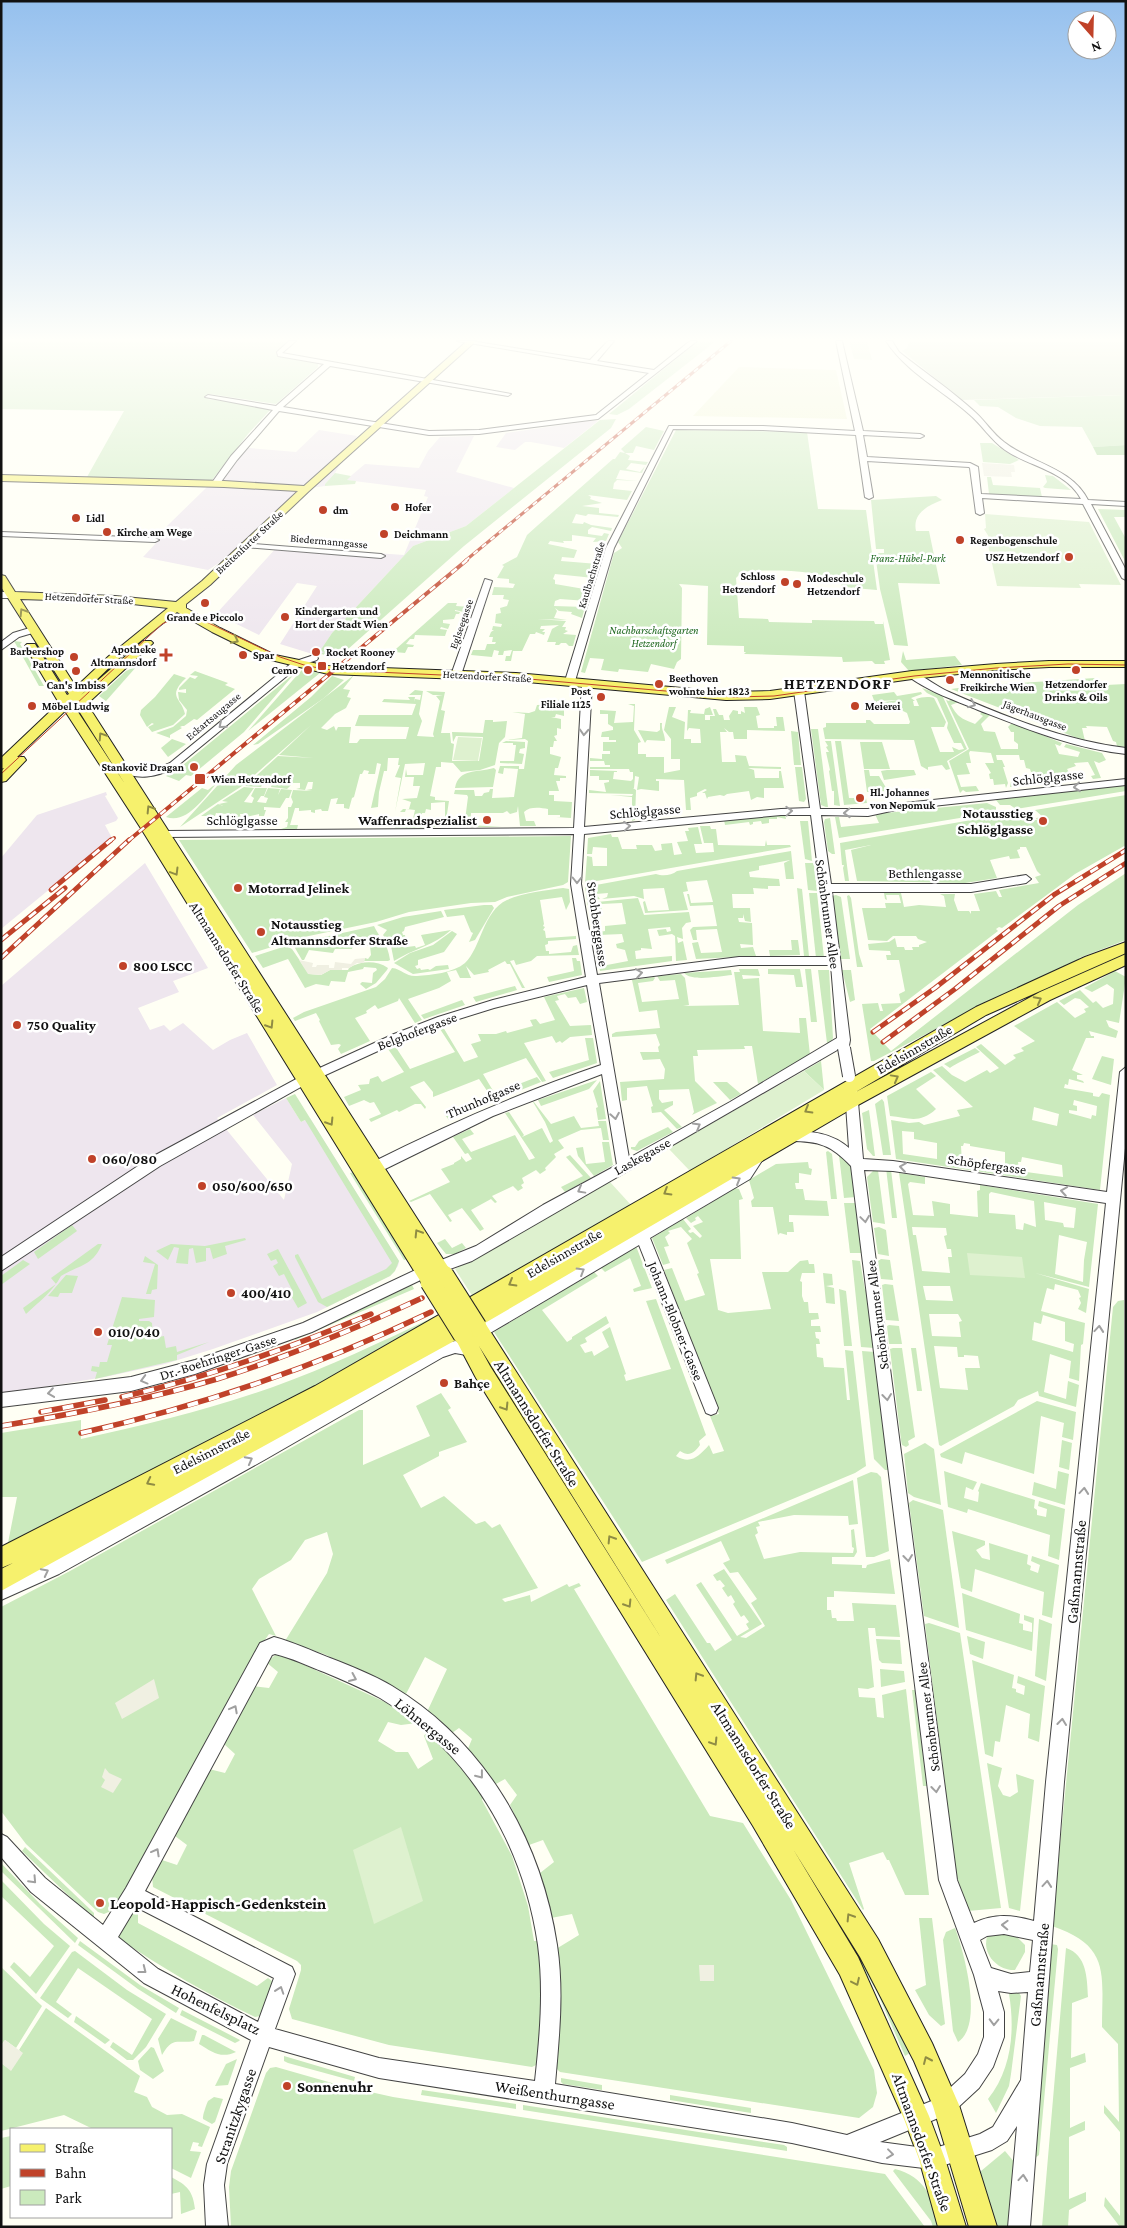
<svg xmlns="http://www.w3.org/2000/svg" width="1127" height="2228" font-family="'Crimson Pro',serif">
	<rect width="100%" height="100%" fill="#fffff4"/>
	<!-- industrial -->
	<g fill="#eee6ee">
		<path d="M589,421h9l-34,27 -33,-6h-6l-10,8 -19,-3 10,-14z"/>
		<path d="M319,430l38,6 -22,37 -10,11v2l-15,2 -60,55 -42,27 -65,-13 15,-16 8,-14 40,-39 32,-41 58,5z"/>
		<path d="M474,436l-18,36 58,16 -48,38 -53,20 -81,87 -11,17 3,2 -5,4 -39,-12 37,-58 -20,-3 -38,52 -43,-21 62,-68 126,9 24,-58 -4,-1 2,-6 -80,-10 19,-16 54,4 9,-17 12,-14z"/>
		<path d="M106,792l1,3 -2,1 13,22 -2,3 -11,4 7,13 -111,91v-71l36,-43z"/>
		<path d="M145,863l63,105 -35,13 6,11 -41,16 12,22 14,-5 6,6 13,-8 30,27 17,-10 17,-7 30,52 -60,33 67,82 8,-36 -39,-49 33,-17 15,24 9,-4 89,143 -1,5 -8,10 -73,36 -104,37 -48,15 -60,13 -104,17v-408z"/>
	</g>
	<!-- farmland -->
	<path fill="#f1f5d4" d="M739,367l97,3 11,49 -154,-3z"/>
	<!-- green -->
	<g fill="#cbeabd" fill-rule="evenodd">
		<path d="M1,341h291l-15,12v2l41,9v3l-42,37 -66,-10 -2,5 64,9 -24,26 -36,46 -125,-3 37,-66 -123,-2z"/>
		<path d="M698,341h18l-87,68 -12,6 -8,-1z"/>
		<path d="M1126,395v50l-33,2 -11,-20 -42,-1 -24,-8 -18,-11 -18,-1 -6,-6z"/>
		<path d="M616,419l-5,9 -147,118 -126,112 -17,-4 3,-2 -4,-1 12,-18 81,-87 53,-20 134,-106z"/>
		<path d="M646,427l18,4 -10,19 -18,-4 -3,7h-8l5,3 -2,4 20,2 -2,3 -15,-2 -5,6 14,3 5,-6 -3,7 -22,-3 -4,9 22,2 -21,-1 -3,3 -1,6 19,2 -5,9 -39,-5 3,2 -1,2 12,4 -20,3 17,2v5l20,2 -1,2 -30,-3 -2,2 -10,-2 -4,9 11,1 1,-2 7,3 21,3 -1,3 -19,-4 -4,3v4l14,2 2,-3 5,1 -3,7 -13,1 3,-4 -24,-3v6h-9l1,2 -14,-2 -2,3 29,6 -3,8 -12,-1 -1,4 37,3 -4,14 -39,-4 -2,5 2,1v4l35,6 -3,11 -27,-2 -5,2 -1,5 31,1 -3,11 -11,-4 1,-2 -13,-1 -4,-3 2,3 -3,7 13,2 -30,-1 29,2 -4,6h4l-1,3 3,1 -5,3 13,1 -3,11h-4l-3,-3h-5l-2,2h-4l1,-3h-9l5,-13 7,-4 -18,1 -1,3h5l-3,3h3l-1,3 -8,-3 -1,2h-5l-8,17h-9l-2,10h-6l1,-5h4l2,-6 -8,1 -1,4h-5l1,-4 -5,-1 -2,7 -21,-2 2,-5h12l2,-6h8l1,-2h-4l1,-5h-4l2,-5 3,-2h-2l1,-4 8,1 1,-3 -7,-1 1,-9 5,-1 -1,-5 7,-2 2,-6 -6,-1 1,-4h-12l2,-8 19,1 2,-4 -6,-1v-4l-12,-1 7,-12 -2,-1 15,-8 10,-22 10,-9 76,-67h2l5,-7 5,1 -4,-4z"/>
		<path d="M676,430l131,2 11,77 48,1 11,80 -35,-3 -1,-4c-26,-14 -62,-13 -92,-12l-9,3 -4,4 3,40 29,1 1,3 43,1v-3l62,1 1,3h8v-3l7,39 -6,1 1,3h-10l-3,-3 -29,1 -1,-5 -98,-3 2,-2h-2v-6l-37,-1 1,-59 -29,-2 3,4 -1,71 -4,3 -3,7 -23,-5 -3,8 -29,-3 -1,3 -17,-2 3,-11 -14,-1 -5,15 -4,-1 33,-119 8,-5 -4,-6z"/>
		<path d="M980,443h12l27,17 -9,4 -27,-2z"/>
		<path d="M335,473l16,3 -4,4 9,1 -1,3 -30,2v-2z"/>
		<path d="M1045,475l8,1 18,14 -26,-2 -2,-1 4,-5z"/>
		<path d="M987,477h4l2,8 47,3 2,9 -53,-3z"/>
		<path d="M936,496l6,4c-13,5 -30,13 -26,31h13l11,53 -42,-1 10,63 -14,-1 -14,-56 -5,-36h9v-4h-8l-5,-49z"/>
		<path d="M1098,509l28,1v7h-12l12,22v24z"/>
		<path d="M448,603h9l-1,3 14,1 -2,6 -13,-3v1l5,1 -1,2h-3l-2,5 -11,1v3l7,1 -2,5 -7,-2 -1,2 7,1 -2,6 -30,-1 -1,4h-4l-4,5 8,1 -1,2h-5l-3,6 -10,-1 -7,4z"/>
		<path d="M14,641l8,1 -2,2 24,42h-5z"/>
		<path d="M903,651l3,9 49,-4 7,9 -53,6 -8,-9z"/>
		<path d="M137,666l-31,35 -7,-5 27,-25z"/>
		<path d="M302,670l18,3 -72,58 51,-58z"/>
		<path d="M195,671l33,12 -3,2 10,4 -38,31 -3,-1 -10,7h-2l-2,1 2,1 -12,7v3l-14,-5 17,-6 13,-11 1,-6 -8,-10 -1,-8 8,1v-4l-7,1v-2l11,-11 5,2 3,-3 -8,-1z"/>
		<path d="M296,672l-52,60 -53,44 -5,-1 -7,6 -13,-5 11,-6z"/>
		<path d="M174,674l12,4c-20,19 -4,20 -1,36l-12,11 -21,7 -4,-5 6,-3 -2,-1 -5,4 -7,-12 1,-5 14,-13z"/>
		<path d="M354,675l-11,14 7,1 -3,7 4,1 -5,10 -11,6 -14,14 6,2 7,-4 2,5 2,-4h13l-2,16h8l3,-4h46l3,-12 -54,-1 4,-11h53l4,-11 -34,-2 2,-3 26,1 -2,-3h7l-1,5 1,-3 5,1 1,-5h-12l6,-5 8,1 -4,23 3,7 -5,15 17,1 -1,-3 7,-33 -4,-5 7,-1h-10l-7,-4 19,1 -4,18 4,1 -4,22h9l1,10 3,1 -2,17h27l4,-24 -27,-1 -3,6 -1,-10 31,1 2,-13h8v2l14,-1 -2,16 -6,6 -4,22 -15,5 -19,2 -8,-9 -12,-1v5h-5l-6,29 5,1v3l14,1 -4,26v-25l-14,1v7l-5,-1 -1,4h-3l-1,10 10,2 9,-2 -2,4 -43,1 1,-6 6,2 10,-1 3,-13 -9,-1 -1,3h-5l3,-3h6l2,-7 -9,-3 15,-1 3,-12h-7l1,-9h-9l1,-8 1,6h16l2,-12 -20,1 -10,48 6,-34 -6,-1 5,-12h-2l1,-7h-11l-1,13h-3l-5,21 -1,15 -7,1 10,-44 -4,-1 -2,11h-7l1,-3 -5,-1 -2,4h-2l-6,23 -2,1 -3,11 -5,-1v-4h-8l2,-6 -7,1 -3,12h-6l-1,-2 -6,1v3l-4,-1v-2l-12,1v-3h-4l-5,17h8l-1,4h-16l6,-2 1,-5h-3l3,-4v-11h3l2,-5 -2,-5 2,-7 19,1 -6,-1 6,-1 1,-7h-5l-3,8 -9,-1 4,-1v-5h-7l-6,6 -7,-1 1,-4 -1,4 -9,-1 2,-6h-9l-3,6 -16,-1 33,-30 36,2 -35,-3 32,-30 -69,61 -62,41 56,-62z"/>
		<path d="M332,676l12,4 -20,18 -66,46 -5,1 58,-48z"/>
		<path d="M1095,678l5,12 6,-5 20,-1v63l-9,-1 -1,-4 -3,-1 -6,-14 -21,-1 1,2h-5l3,13 -134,-52 21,-3z"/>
		<path d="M922,688l20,7 25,54 -20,12 3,8 -4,1 -4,-5 -14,2v3l-7,-4 -7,-26 -89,-1 -2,-11 3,-1v-4h40v-3h4l4,4h35l1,-2 -3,-9 -6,-3h-20l-3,-7 20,-3 -21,1 -1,3 3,7 -11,1 -2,-8 9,-1 -3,-8 22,-3 3,4 24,-4 1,2 -11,4 4,3h-2l1,5h5l-3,-7c5,-2 13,-3 18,-1l12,24 -2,5h-13l9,25h14l-2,-5 7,3 5,-1 -3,-6h-7l-7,-15 1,-5 -11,-25 -10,-5z"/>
		<path d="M563,699h3v5h12l-1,4h-13v8l-8,-2 -1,3h-4l10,2v10l-4,-1v7l-3,1 3,5h-3l-1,6h-3v7l11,3 -3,11h-3l-1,7 12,1v2h-6v3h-4l3,10h-10v4h5v6l18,1 -1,16 -15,-1h4v-2h-12v-6c-7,-1 -18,-3 -24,3l2,9h8l2,5h-16l-2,-20 -1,6 -7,2 -3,-3 -4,2h-32l-1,12 32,2h-53l1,-7h15l3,-23 -1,-2 -13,-1 1,-4h19l1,6h7l2,-3 5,-1 1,-3h3l-1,9 22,-1 4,-28 -14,-1 -1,6 -5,-1 2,-7h19v3h5l4,-28 -3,-2 -18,1 15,-2 3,-24 -13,-2 17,1 6,-2 2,-6 20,-1 1,-4z"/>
		<path d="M951,699l8,3 -8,3c7,13 12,14 24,19l8,-8 -3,-2 3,-3 8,3 -10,10 3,7 11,1 6,17h17v-5l-4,-3v-9h-3l-3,-5 4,-4 50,20 -2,3 -5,-2 4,10 19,3 2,-5 -16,-5 2,-3 36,9 4,7 -7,3 -5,-2 7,17 -8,1 -2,-3 4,-1 -7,-13 -14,1 2,3 -9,3 4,7 -2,1 1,4 -60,6 1,-5 23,-1 -4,-12 -4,-1 -2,-8h-4l-1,-5h-23l1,5h5l3,7h-2l5,16 -2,5 -1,-4 -11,1 -1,-6h-3l-1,-5 2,-1 -6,-10h9l-3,-10 -21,-2 -1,2 2,10h-5l4,11 -13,1 4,12 15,-1 3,5 -13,1 -3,-2 -3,3 -11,-32 20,-12 -23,-49 3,1z"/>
		<path d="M628,704h7l-1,26 7,12 -3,1v11h8v3h18v16l16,-3v-11h-9v-20l-7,-9 5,-23h7l-4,10 13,5 -1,17h7v4h10l-1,-14 -11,-1 -2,3 1,-21h3l-1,3 14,1 1,-5 5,-2 3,8h-8v5h5v-4h5l-2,-7h3l3,6h4l1,5h6l-1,-4 4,-6 5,1v3h3v-3l4,2 -1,-6h13l3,8 -4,1 2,12h16v-2h3l-1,-9h7l2,14 -38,-1v9h-13l-1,-7h-4l-5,-4 3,4h-7l2,30h14l-1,-7 11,1 3,10 32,1v2l-33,-1 6,2 1,8h24v-7h2l3,17h-20v10l-7,-1 -6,3 -2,-9 -22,3 -3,2 -4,-1 -12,2 -1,2 -2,-6h-3l5,-3 -2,-1 -8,4v3l-7,2 1,12h-5l-2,-30 -28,-1v2h3v10l-18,-2 -4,1 2,-13 -4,-1 -1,12h-1l3,2 -1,30 -3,1v-24l-22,-2 22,1 1,-2 -44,-1v-3l17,2 -2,-9 5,-1v-2h-10v-4h-9v-6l27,1v1h-3l-1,7 18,2 2,-2v-7h-3l-1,-3h-39v-2h20v-2h-5l-1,-4h-14v-3l12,1v-5h8v-3h-7v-9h13v-2h-7v-3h-8l1,-5 11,-2v-3l-5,-3v-10h-8v-4l16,1 -2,12 19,-1 1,-16z"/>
		<path d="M660,723h2c-1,7 3,11 3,18l-18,-1 -2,3 -7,-13 19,2 3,-2z"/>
		<path d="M811,729h7l10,78h-2l-5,-2z"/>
		<path d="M791,731l7,1 3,33h-7z"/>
		<path d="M172,739l14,5 -18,13 -7,-9z"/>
		<path d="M506,741l19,1v6l-5,1 -1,4 5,1 -2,10 -22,-1v-2h14l2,-16h-3v-2h-11z"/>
		<path d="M825,741h6l9,65 -6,-1v-14h-2l-3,-20 1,-1 -4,-18h3l-3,-5 2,-1z"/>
		<path d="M835,741h6l8,57h17l1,5 -23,2z"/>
		<path d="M860,742h22l8,27h-26z"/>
		<path d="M795,767h7l4,32 -2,3 -5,-1z"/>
		<path d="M494,768l2,2 -3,17 -38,1c4,-20 21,-15 39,-20z"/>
		<path d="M864,770h5l1,6h9l9,15 -21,1z"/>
		<path d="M887,770h27l2,5 -32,5 -3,-9z"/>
		<path d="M218,782c-13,14 -31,43 -52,35l36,-29 6,2z"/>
		<path d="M1126,784v7l-110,18 -6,-4h-10l-4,-5 -3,-2z"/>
		<path d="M244,787l10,1 -10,14 8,1 2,-5 -3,-2 4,-8h12l-3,8h-3l-4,6 9,1 2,-5 -4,-1 4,-9 12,1 -2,6 3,-6 11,1 -3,8h-3l-6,10 -16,-1v3h2l-2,6h-5v-2l-13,3v-3h-6l1,6h-9l6,-5 -22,-2 -1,3h-14l17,-12 5,2 -4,-2 9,-2 -6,-1z"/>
		<path d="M1126,795v50l-51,29 -73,54 -3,-1 -3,2 2,2 -128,98 21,22 187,-146 48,-32v67l-47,18v2l-91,42 -114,59h-3l-9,-57 16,-1 2,8h3l-2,-7 20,-1 -2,-9 6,-3 -6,-31h-12l-1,-5h5l-1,-4 -21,-1 -1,-6 21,-2 6,-4 2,9h7l1,3h8l-1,-3h7v-2l8,-3 -9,-3 -2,-3h-23l-6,5 -19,-1 -6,-32h24l-1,-5h16l-2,-8h-13l1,5 -2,-1 -1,-6h17l3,14 15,-2 27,2 -2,-11 -4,-2h15l-1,6 4,11h11l2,3v-3h9l-6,-17 22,-3 3,6h3l-3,-7 40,-7 -4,-6 6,-2 -4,-4 -11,-24h-6v2l-3,1 3,8 -10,1 -1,-3 -19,4 7,18 -32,5 -108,-2 -6,-31 20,-5 -26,5 4,31h-4l-2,-13 1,-3h-2l-2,-22 160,-28 11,2 6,-4 10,-2 7,9h3l-1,-2 7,-1 -8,-7z"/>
		<path d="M987,803l9,4v5l-157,26 -4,-21h4l2,10 38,-4 -4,-9z"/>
		<path d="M785,814l1,5 -9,-2v2h-8v4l-7,1 -1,-3 -8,1v2l-3,1 -1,-3 -24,3 -1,-5z"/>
		<path d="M830,818l5,36h-3l-4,-3 -4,-29 1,-3z"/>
		<path d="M800,821h8l4,40 -7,-2z"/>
		<path d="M700,826h10l1,3h5l2,16 47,1 1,-6 1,5h23l1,2 -206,36 2,-27 5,1 1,9h14v-18l-14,-1 -1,7h-5l1,-16 23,-4 1,3h6l4,12h15l-1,-4h16l3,6 7,-1 -1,-6 11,-1 2,12 8,-1 -5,-12 11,-1 -3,-10h4l-1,-3 10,-1 4,17h-8l2,9 18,-1 -1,-9h-9z"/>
		<path d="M571,836l-3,46 -5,3 -56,12 -12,5 -24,1 -62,9 -33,10 -72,15 -52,16 -73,-113z"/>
		<path d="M791,851l3,28h-8l-2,-16 6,-3 -31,6v4l-10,2 1,5 29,2 1,7h-12v3l-15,-1 1,6h-22l1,14h17l1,14 -6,-1 -2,-7v4h-5l1,4 13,1 1,22 -13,-1 1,4 12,-1 3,9 -60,3 -4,-16 6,-1 3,11 21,-1 -5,-23 -21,1 1,10h-4l-3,-10 3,-3 24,-1 -4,-21 -23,1 -3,-12h2l2,9 22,-1 -6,-22 -21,2 2,9 -5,1 5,18 -43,3 -2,-11 2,-1 3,10 21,-1 -5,-22 -21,1 1,10 -10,-3 -32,3 5,-2 1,-4 -12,1 4,5 -13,1 -2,-13 71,-13c6,2 15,2 21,-3z"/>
		<path d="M805,863h9l3,28 -9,-1z"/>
		<path d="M563,888l6,1 1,13 -4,8 -4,-13 -22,3 4,24 -1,2 2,1 -2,3 2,1 1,7 30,-2v3l-28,2v3l-3,1 1,6h3v3l22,-2 2,-6 4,-1 2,10 -42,1 -6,5 -15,4 -2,-5 -4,1 15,27h-3l-12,-24h-3l-2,-3 -17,9 1,2 -15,3 -8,-9 5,12h-11l-4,-8 -9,2 4,9 -12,7 -31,11 14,21 -7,3 -16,-25 -1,3 -20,8 -3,-4 -9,6 1,2 -12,5 15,23 -29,13 -3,-5 3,-4 -2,-1 -8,1 -12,-24 1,-1 -4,-7 -21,8 -2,-3 11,-6 72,-25 9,-8 7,-11c10,1 14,9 25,8 14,-1 36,-3 48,-13 16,-15 18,-52 42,-63 14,-7 41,-10 56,-12z"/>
		<path d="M797,888l5,1 7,67h-5z"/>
		<path d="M809,893h8l7,65h-8z"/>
		<path d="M836,895l5,2 9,62h-10l-9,-60 1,-3z"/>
		<path d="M849,895l2,3 8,56 4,13h-6l-10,-71z"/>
		<path d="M638,898l6,17 45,-3 2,10 -5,1 -4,5 1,11 -6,-2 1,6 5,-2 4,19 -11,1 -1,-25 -3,-2 -13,2 -2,-6 9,-1 1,3 4,-1 -1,-4 -22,2 4,20 -11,-1v2l-6,1 1,8 36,-3v5l-72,10 -3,-18h6l4,12 21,-4 -3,-11 -8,-2 -1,-4 8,-2 -2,-8 -23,1 1,10h-4l-3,-12 12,-2v-5l21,-2 -4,-21 -21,1 1,9 -12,1 -3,-12h8l2,11 2,-1 -2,-10z"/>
		<path d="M484,905h8l2,3 -19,32 -6,2 4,-9 -2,-1 -7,-17 -17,2 -3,-7z"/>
		<path d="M441,911l3,6 -39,10 -1,4 -2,1 1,3h2l2,12 8,-1 1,2 9,-3 -4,-10 30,-5c-18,16 -38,19 -57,31l-3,-15 -8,-11 4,-5 -10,-5 26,-8z"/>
		<path d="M374,926c6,13 14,17 16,34l-2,1h-24l1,-3 3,1 3,-4 -1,-9h-17l-1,3h-17l-2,4 -24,-3 -5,10h-2l-7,-12 2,-5z"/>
		<path d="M452,931l5,3 -13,18 -26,8v5l-3,1 2,3 3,-1 1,2 7,-1 2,1 6,-4 12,-1 1,4 -36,5 -19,-11 16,-10 23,-8z"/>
		<path d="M791,940h7l2,15 -30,1 -1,-6h23z"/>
		<path d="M286,946l6,3 17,25 12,1 9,-5h18l1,-2c11,-7 27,-8 39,0l-1,2 -11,13 -10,6 -6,-5 2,-2 10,1 1,-10 4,-3 -1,-2 -12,-1 -1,2 -15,3 -3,10 -14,-1 -2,5 -13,-2 -11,4 -17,-29 -25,9 -8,-12z"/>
		<path d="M572,958h4l1,3h3l2,14 -33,7 -2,-5 27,-6z"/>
		<path d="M739,969h19l2,7 -18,-1 1,4 16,-1 4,53 37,2 -1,-15h7l4,37 -52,29 -6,-38h-8l1,3 -48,1 1,6h-5l2,25 22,22 -25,12 2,-3 -5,-23 -30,1v9l3,4 11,-2v4l-9,5 18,17 -5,2 -16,-17 -9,1 -1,-6 2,-1 -6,-20 -20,2v12l-5,1 -2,-19 44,-3 1,-10 -5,-10 -17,1 -3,-8h19l-1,-5 2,-2 -4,-11 -44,3v-3l4,-2 44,-4 -3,-18 -18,2 -7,-32 22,-3 1,1 -2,3 -15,2 4,19 37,-3 -4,-19 -15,1 -3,-5 24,-2 4,4 4,27 -6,1 56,-1 -5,-33h6z"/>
		<path d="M768,969h32l3,18h-7l-2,-12 -26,-1z"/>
		<path d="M805,969h6l6,53h-6z"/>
		<path d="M731,970l1,5c-13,1 -40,7 -48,-2z"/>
		<path d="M818,970h11l4,68 -3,6 -3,-1z"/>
		<path d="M842,970h9l4,30 -5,2z"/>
		<path d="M1115,971l11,6 -7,46 -13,-3 3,7 9,4 -2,7 -27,-7 2,5h3v2h-8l-14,32 11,5h-6v4l6,2 1,2 -15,-4 -1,6 -3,-1 -1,4 29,5v3l6,1 3,-4 8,2 -10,95 -204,-31 -5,-39 18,3 10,-1 5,3 36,-9 -3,-6 16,-3 -40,-37 9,-4 10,9 13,7 22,-12 3,3 9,-5 -23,-21 5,-3 24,21 11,-7 -3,-3 11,-4 -3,-3 14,-7 -21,-15 43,-24 18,16 11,-6 -2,-3 5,-2 -9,-8 -5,-1 -11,7 -5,-4 21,-11 13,13 3,-2 7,7 10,-4 1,-15 -7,-5 -15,8 -8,-4zM1074,1100l23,6 -1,10 -4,-1 -1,4 -22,-6v-3l8,1v-5l-4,-1zM1034,1107l25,7 -2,12 -25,-6zM902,1131l12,1v7l23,4v16l-34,-5zM964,1143l6,1v2l35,6v17l-43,-6 -1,-17h2zM1022,1157l40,8 1,12 -44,-6 -1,-9h3z"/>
		<path d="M515,986l2,4 -41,12 -3,-5z"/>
		<path d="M584,988l3,14 -7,2 -4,-7 -8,1 -3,-4 -8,2 2,4 -4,1 15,25 21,-1 1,10 -22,2 -8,6 -2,-2 -4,2 -4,-7 -28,7 22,38 -4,1 -16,-24 -43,16 15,25 -4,2 -15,-22 -46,18v-5l-9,-11 -14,6 16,20 -1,2 -4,-5h-6l-16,8 -2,-2 -26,12 -2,-3 12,-5 -7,-12 -4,1 -6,-3 -15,6 -5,-9 17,-7 -3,-5 11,-1 1,-5 8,-3 4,6 22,-10 -16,-23 7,-3 15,23 45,-17 -15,-23 3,-2 21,35 14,-5 -7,-13 10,-3 -3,-7h18l10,-3 1,2 26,-7 -3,-6 6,-1 4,5 15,-4 -11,-23z"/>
		<path d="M462,1000l3,5 -41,14 -3,-4z"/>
		<path d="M585,1038h8l4,25 -44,15 -4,-6 40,-12z"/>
		<path d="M975,1048l5,4c-3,1 -28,14 -30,16l-6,-4z"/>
		<path d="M1102,1056l12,3 -3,26 -19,-6z"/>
		<path d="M821,1061l3,29 -20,-19z"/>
		<path d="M931,1072l5,4 -20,13 20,20c-16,15 -27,9 -46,7l-3,-20z"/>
		<path d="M537,1077l4,5 -41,16 -4,-5z"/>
		<path d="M597,1080l-8,9 -48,17 -3,-6z"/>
		<path d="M600,1081l6,38 -8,1 -2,-12 2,-1 -5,-16z"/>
		<path d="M713,1082h14l14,12 -11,6z"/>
		<path d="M295,1094l104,167 -4,10 -5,5 -63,31 -9,-5 -23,-45v-2l3,-1 24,45 64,-30 6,-6 -87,-143 -4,2 -15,-24z"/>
		<path d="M485,1097l4,6 -11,2 1,2 -30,13 -4,-5z"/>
		<path d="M882,1099l2,3 7,53h-8l-8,-51z"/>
		<path d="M533,1102h1l17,22 23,-8 7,12 18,-2 -1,-5h8l3,19h-6l-2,-12 -20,2 -23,10 6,8 -10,6 2,3 -11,11 1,2 -6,4 -4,-4 -14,8 2,5 -3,2 2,3 -5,3 -5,-5 -21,10 5,6 -2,1 -4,-4 -20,11 13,19 -4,2 -18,-23 -14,7 4,6 -2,1 -20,-28 -19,8 -2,-1 41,-19 -9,-13 13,-5v-1l7,-4v-3l5,6 6,-3 -4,-6 -3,1 -12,-17 17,-8 4,5 -12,5 9,13 44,-17 14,25 6,-2 -30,-45 4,-1 15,23 -2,2 20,-9 8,15 3,-2 -8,-19z"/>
		<path d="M869,1110l6,46h-2l-6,-7 -5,-36z"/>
		<path d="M668,1127l5,5 -36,19 -6,-2v-2h4l4,-6z"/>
		<path d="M602,1142h7l4,23 -19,11 -16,-20 -2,-8 7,-1 3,17 19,-2z"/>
		<path d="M828,1151l4,3 5,45h-6l-5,-47z"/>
		<path d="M570,1155l21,23 -26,14 -4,-5 22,-11 -17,-19z"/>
		<path d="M839,1155l12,7 5,35 -12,1z"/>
		<path d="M808,1162l1,6 3,1 -1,6 -12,-2v10h-4l1,6h7l2,11 22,1 2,15 -40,-1v7h4l1,10h-7v3l-7,-2 -2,2 -5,-28h-21l-1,-6 3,-3 -5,-18 27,-16z"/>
		<path d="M876,1168l2,2 7,54 -12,-2 -6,-45z"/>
		<path d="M886,1168l5,2 6,48h-5z"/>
		<path d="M354,1172l53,87 -3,1 -54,-87z"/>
		<path d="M899,1173l26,4v7l-15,-2 -2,2 5,31 21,1 -2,-15 18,3v10l28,3 -1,-26 3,-1v-5l118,19 -9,83 -54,-14 54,16 -3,24 -8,-4 3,-6 -2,-5 2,-1 -3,-7 -23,-6 -1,6 -7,-2 -6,23 44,12 -2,21 -2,1 -2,36 -10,-3 2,-17 -21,-7 -6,38 22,7 2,-18 11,4 -3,22 -37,-11 -1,-5 -20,9 -4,6 -73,40 -2,-1zM991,1192l43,9 2,26 -12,-4 -1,7 -7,-1 -1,-14 -26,-2v-19zM1044,1202l32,6 -2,20 -10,-1 -1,-4 -18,-3zM912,1227l34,1 1,7 -3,1 3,13h4l1,8h-4l2,16 -28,-2 -6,-36h-3zM1059,1235l28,7 -3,18 -1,22 -28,-8zM923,1286h27l3,15 -27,-1zM929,1314h29l4,7 -3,1 2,15 -29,-1zM1043,1315l22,7v19l9,3 -1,8 -41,-12 2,-18 7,2zM934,1346l23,1 1,10h6v-2l14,1 2,12h-15l3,22 -28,-2z"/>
		<path d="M735,1188l4,1 4,10 -4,1 2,59h-31l8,51 10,3 43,-4 -9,-37h26l12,-11 8,-1 1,4h5l1,9h-13l-2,8 2,1v14l2,6h4l1,11h9l1,6 -8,1v6h9l1,6h-6l1,6 3,1 1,5h-4l1,13 6,1 1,9 20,1 3,32h3l-5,-50 8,1 13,115 -11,7 -213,89 -148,-230 100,-60 4,4 -56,34 25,32 5,-3v-2l34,-21 3,7 -24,15 2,4 -7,3 5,8 7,-2 2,5 15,-9 -7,-15 8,-5 16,47 -2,1 2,6 45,-12 -25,-68 10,-2 50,136 -7,6 1,4c-6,8 -11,12 -20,6l-4,5c15,9 23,0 33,-11l4,9 11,-3 -14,-35 9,-2 -55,-144 8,-2 13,33 20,-6 -8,-21 2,-1 -12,-30 5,-4 -11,-12 -13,4 2,2 -5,4 4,9 -5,1 6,16 -7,2 -11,-27 31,-19 8,10 -3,2 2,2 3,-1 7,6 2,-2 -9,-10 10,-4 -5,-6 -3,2 1,2 -5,3 -5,-5z"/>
		<path d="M844,1203h13l6,50h-13z"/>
		<path d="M72,1225l5,6 -39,28 -4,-7z"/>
		<path d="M879,1227l7,3 3,26 -11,-2 -4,-26z"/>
		<path d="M245,1238l1,2 -21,6 2,8 -14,5 -3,-11h-4v13l-10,2 -3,-15 -4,1 -1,15 -12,-1 3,-15 -5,-1 -6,13 -12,-9 15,-7 34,2z"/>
		<path d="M445,1239l7,9 10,-5 4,5 -11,6h-9l-9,-11z"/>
		<path d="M98,1244h4c-9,22 -23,21 -41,32 -8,15 -22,26 -35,38l-3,-6 33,-24 -5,-6z"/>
		<path d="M636,1246l16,42 -18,4 -1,-3 8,-3 -11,-28 -25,14 -4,-4z"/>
		<path d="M278,1249l29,54 -9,5 -8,-14 3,-2 -9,-18 -5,2 -6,-10 5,-3 -2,-4 -5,2 -4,-7z"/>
		<path d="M145,1256l13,9 -1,24 -5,1 -1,4h-5l9,-30 -12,-2z"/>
		<path d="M881,1259l9,1 3,20 -12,-1 -3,-18z"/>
		<path d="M23,1260l7,4 -29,21v-9z"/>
		<path d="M852,1260l8,1 5,29h3l6,58 -13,-1z"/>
		<path d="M823,1273l9,1 1,11 -7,1 8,2 1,16 -9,-1z"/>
		<path d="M66,1275l12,1 -6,17h-12l-2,4 -10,-1z"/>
		<path d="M885,1284l8,1 6,36 -13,-1 -4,-35z"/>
		<path d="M412,1285l2,4 -119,51 1,-3 56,-24z"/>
		<path d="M839,1289l7,2 6,55h-8z"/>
		<path d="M122,1297l33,3 -1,17 -15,2v2h10l3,2 1,15 11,-2 2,12 10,-2 1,6 32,-10 -32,13v5l-82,19 2,-7 -6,-1 1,-5 7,1 1,-5h7l5,-17h-5z"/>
		<path d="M1124,1300l2,927h-6l-16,-21 1,-9 15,19v-84l-16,-19v-8l15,17 -1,-78 -16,-17c0,-53 9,-81 -50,-101l61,-619 5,-6z"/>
		<path d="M434,1317l2,3 -202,112 -227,116 10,-51h-16v-64l80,-13v19c65,-14 129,-30 192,-52 55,-20 108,-45 161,-70z"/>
		<path d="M889,1325l10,1 3,18h-13l-2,-18z"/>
		<path d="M893,1348h9l13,89 -7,4 1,4 -3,2 -4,-2 -1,-5 -11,-91z"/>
		<path d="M911,1348h5l6,43h-5z"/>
		<path d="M862,1351l13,1 14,118h-4l-11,-11z"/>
		<path d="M486,1353l361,576 66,122 -8,5 -27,-62 -33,-59 -362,-580z"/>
		<path d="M441,1393l10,15 -3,2 19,32 -28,10v4l-36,19 18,33 23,-12 32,28 9,-3 7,7 8,-4 38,64 -36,11 3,3 25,-7 1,7 36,-18 2,3 10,-4 2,3 -7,3 136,227 33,7 48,77 83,170 3,23 -4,14 -14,11 -299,-46 -3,-3 -2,-6 1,-114 23,-14 -7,-21 -21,4 -11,-45 14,-11 -11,-22 -14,5 -19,-40 7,-10 -12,-16 -9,5 -29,-33 5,-12 -13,-11 -7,5 -25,-21 20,-43 -22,-12 -19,37 -82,-40 -39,-13 42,-68 6,-19 -6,-22 -22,8 -14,20 -32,19 -7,10 24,47 -7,-2 -11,16 -125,228 -22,33 -7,3 -6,-2 -72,-68 -25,-33v-204l69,-36 289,-161h4v55l67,-29 -14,-30z"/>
		<path d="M1037,1401l39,11 -3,28 -11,-3 2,-14 -23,-7 -7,58 -69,-22 -3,12 -21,-7 -1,-3z"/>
		<path d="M1062,1440l10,3 -3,27 -10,-3z"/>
		<path d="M925,1443l9,6 7,56 -27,-8 -6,-4 -4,-39z"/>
		<path d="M944,1471l33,11 -4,8 -7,-3 -2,11 14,4 1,-10 -1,-1 3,-8 54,17 -1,8 3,2v5l9,2 1,-8 -9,-3 1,-5 26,8 -6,51 -11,-4 2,-21 -82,-26 -1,4 -19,-6z"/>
		<path d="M1058,1471l11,3 -4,31 -33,-10 2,-13 22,7z"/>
		<path d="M871,1472l6,1 4,4 8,74 -15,6h-8l-9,-79z"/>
		<path d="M853,1480l5,44 -9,1 -1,-9 -54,-1 -36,7 2,4 -4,1 2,6 -3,2 9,24 36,-7 53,1 1,-5 -2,-1 -1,-17 3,-1 3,23 -3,5h-22v7l30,1v3h4l1,-3 23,-6 5,35 -61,-3v6h-7v13h4l1,8h4l1,3h17l-2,-18 44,2 4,32 -24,-1 -1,-8h-7l6,59 -6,2 -10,-1 1,9 16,1 2,19 7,1 -2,-23 24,-6 23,206h-24l-16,-35h-2l-4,-8 -34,11 15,46 -1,1 -197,-310 9,-6 32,49h3l5,8 17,-11 -36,-55 5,-3 36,54 12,-7 -3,-5 3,-2 -5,-7 -3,2 -8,-13 2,-2 -4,-7 -3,2 -6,-9 3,-2 -5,-6 -3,1 -4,-6 11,-6 38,55 -22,13 6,1 19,-12 -14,-23 6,-4 -19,-27 -8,1 -7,-10 7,-3 -9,-19 -54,23 -2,-4z"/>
		<path d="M913,1500l30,10 16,118 -35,-12 -15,-113z"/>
		<path d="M952,1531l33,10v4l-9,5 6,8 8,2 -1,-17 39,12 -1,9 4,2 -1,4 8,3 2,-8 -9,-4 1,-5 27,9 -7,53 -10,-3 2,-23 -69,-23 -3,23 -11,-4z"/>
		<path d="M962,1593l58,21 -1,9 4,1v6l9,2v-9l-8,-3v-5l10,3 -2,33 -66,-21z"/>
		<path d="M1039,1619l13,5 -6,57 -11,-5z"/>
		<path d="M929,1623l31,10 41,275 -33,3 -12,-37 -31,-250z"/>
		<path d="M967,1636l18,6 -2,17 -13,-5z"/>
		<path d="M876,1639l24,1 2,24 -20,-1 -3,-3z"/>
		<path d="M277,1654l8,2 100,46 32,21 -16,2 -13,-3 -10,19 18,11h12l10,17 15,-10 -9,-23 3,-5 22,21 35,43 -2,5 30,56 16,50 6,35h3l3,5 3,47 -4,67 -3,5 -4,2 -143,-22 -97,-26 -3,-10 12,-39v-5l-4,-4 -144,-74 -1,-11 10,-16 15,5 10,-20 -12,-9 34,-67 16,4 10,-19 -11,-10 29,-58 16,2 9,-16 -12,-10z"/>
		<path d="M972,1660l42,15 -2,13 4,1v3l8,3 1,-9 -8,-3 1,-7 27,10 -6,56 -11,-4 2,-24 -24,-9 -6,37 -5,-1 -2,16 -8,-3z"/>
		<path d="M880,1669l24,2 1,11 -24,5z"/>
		<path d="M912,1690h4l11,96h-4z"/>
		<path d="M987,1763l15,5 -4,18 5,9 7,2 8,-5 -2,-18 18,6 -14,131 -11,-3z"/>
		<path d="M25,1847l69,66v7l-72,-69z"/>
		<path d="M1,1863l39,41 38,34 -3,5 -74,-72z"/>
		<path d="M1,1880l43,44 26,22 -34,48 -26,-27 4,-5 16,15 24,-31 -53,-50z"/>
		<path d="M134,1908l4,2v13l119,63 11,-8 4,3 1,6 -12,29 -6,1c-48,-23 -93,-49 -137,-79z"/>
		<path d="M919,1918h13l13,106 -4,2 -12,-11 -14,-25 11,-5z"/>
		<path d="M955,1928c9,24 29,97 3,114l-5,-11 -10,-91 3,-8z"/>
		<path d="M992,1935h23l10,10v7l-10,18c-17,1 -33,-16 -28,-33z"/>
		<path d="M80,1941l60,44 39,23 -3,5 -38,-24 -60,-44z"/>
		<path d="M1050,1944l7,1 1,4 -19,206 -4,3 -5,-1z"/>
		<path d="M1066,1948c21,7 21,30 22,49l-16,6 -1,55 14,-5 1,9 -16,6v60l15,-7v9l-16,7v62l17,-7v9l-17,9 -1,17h-26z"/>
		<path d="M75,1951l52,39 39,24 -20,33 -13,13h-6l-17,-13 3,-5 19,13 20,-36 -74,-51 -22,34 16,12 -4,4 -28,-20 32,-46z"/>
		<path d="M1,1967l41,39 -26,42 -11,-8 -4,5z"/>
		<path d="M1019,1993l2,3 -10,78 -2,12 -13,27 -8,-14c24,-30 27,-69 21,-105z"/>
		<path d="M46,2008l94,68 -6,16 13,5 5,10 15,8 15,-1 28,13 -8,20 -4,-1 1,-3 -6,-1 -3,9 11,1 -10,26 -20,-10v-39h-78l-29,-14 -63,16v-68l10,7 11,-17 -3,-3z"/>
		<path d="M182,2010l58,30 -1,1 -4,2 -55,-28z"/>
		<path d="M76,2016l34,24 -5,4 -31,-22z"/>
		<path d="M171,2018l26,13 -3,10c-17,3 -21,-5 -32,14l-4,-16z"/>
		<path d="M202,2035h2l32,17c-15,7 -24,0 -37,-8z"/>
		<path d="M151,2047l3,1 10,23 -11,8 -13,-9 -2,-9z"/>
		<path d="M284,2056l71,21 -1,4 -66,-18 -4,-2z"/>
		<path d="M237,2059l-9,26 -13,1 11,-22z"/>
		<path d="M276,2067l63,18 54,12 492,77 40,53h-694l-2,-40 2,-16 35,-98 4,-5z"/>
		<path d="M561,2078l41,7v5l-39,-6 -2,-2z"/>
		<path d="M422,2090l94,14v5l-95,-14z"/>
		<path d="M670,2095l81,13v5l-81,-13z"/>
		<path d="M214,2097l9,2 -8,23 -3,2 -9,-5c-1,-3 4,-16 5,-18z"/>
		<path d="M523,2105l261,40 3,2v4l-264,-41z"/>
		<path d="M11,2136v50l-10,3v-51z"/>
		<path d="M1005,2151l10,12 -3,64h-20l-13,-50 2,-6z"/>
		<path d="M895,2169c30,7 39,32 47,58h-9l-2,-6 -38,-50z"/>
		<path d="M171,2177c16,8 22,14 24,32l-14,5 -1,-22 -9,2z"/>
	</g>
	<!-- forest -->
	<path fill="#acda9d" d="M1126,445v10h-29l-4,-8z"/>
	<!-- cemetery -->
	<path fill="#d2e2c4" d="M909,341h217v54l-164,5 -60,-49 5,-3z"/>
	<!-- pitch -->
	<g fill="#def1cf">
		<path d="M849,341h18l5,19 -18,-1z"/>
		<path d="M985,514l104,8 32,63 -42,-1 2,4 -84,-2 -9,-41 1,-8 -5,-8 2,-1z"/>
		<path d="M458,737l24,1 -4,23 -25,-1z"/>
		<path d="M804,1071l20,19 -134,81 -22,-23z"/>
		<path d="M610,1182l21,23 -158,92 -18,-28z"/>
		<path d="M967,1253l55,4 3,21 -55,-3z"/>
		<path d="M401,1827l22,74 -49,23 -21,-74z"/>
	</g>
	<!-- plaza -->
	<g fill="#f0f0e2">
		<path d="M982,463l32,2 1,7h-4l1,5 -28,-1z"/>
		<path d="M365,958l-1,5h-7l-8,5h-7v2h-12l-9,5 -13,-1 -9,-14 14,3 -1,4h4l1,-2h12v3h5l1,-6 16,2 4,-5z"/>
		<path d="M154,1679l5,19 -37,21 -7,-16z"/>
		<path d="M105,1768l4,5 13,6 -9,14 -12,-6 4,-7 -3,-3z"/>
		<path d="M699,1965h15v16h-14z"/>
		<path d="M5,2040l18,13 -12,18 -10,-8v-18z"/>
	</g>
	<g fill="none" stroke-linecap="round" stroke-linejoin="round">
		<defs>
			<g id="minor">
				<path d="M289,341h7l-14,12 229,41 -3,2 -178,-30 -47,41 146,24 50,-1 117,-15 53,-42 -192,-32h14l119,19 18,-19h6l-17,20 57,9 36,-29h7l-99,78 -119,15 -50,1 -150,-24 -42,49 -19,26h-6l-1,-2 20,-28 42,-46 -68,-13 3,-2 68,11 48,-42 -46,-8 -1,-4z"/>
				<path d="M836,341h6l21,90 57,3 4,2 -4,2 -57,-3 4,22 103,6 8,4 3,27 100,5c-16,-29 -52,-32 -76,-49 -14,-10 -23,-25 -36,-36 -27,-24 -63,-42 -83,-73h6l7,11c25,20 52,38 76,60 10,9 18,22 29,30 28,22 67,25 84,58l38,2v4l-35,-2 35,66v10l-4,-2 -39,-74 -101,-6 2,15 -4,2 -4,-2 -6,-45 -1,-1 -102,-6 6,36 -4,2 -4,-2 -9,-62 -93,-5 -90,-1 -59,119 -39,133 -8,2 -2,-2 41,-133 63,-122h94l92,5z"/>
				<path d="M1,532l154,6 4,2 -4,2 -154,-6z"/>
				<path d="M242,543l139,11 4,2 -4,2 -136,-11h-3z"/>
				<path d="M485,579l7,2 -31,94 -8,2 -2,-2z"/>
				<path d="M1,592h11l4,3 -4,3h-11z"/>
				<path d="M33,627l4,3 -1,2 -17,5 -18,13v-8l12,-9z"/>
				<path d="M314,655l4,3 -1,2 -18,6 -123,101c-17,9 -41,16 -57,1l5,-3c20,6 26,8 46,-2l123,-101z"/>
				<path d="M912,672c13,4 25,15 37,20 57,25 116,49 177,56v6c-53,-6 -99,-25 -148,-44 -24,-10 -48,-18 -69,-33v-4z"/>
				<path d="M587,680l5,3 -8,144 197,-18 29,-1 -16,-117 5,-3 5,3 16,118h48l28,-5 230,-25v6l-230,25 -28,6 -47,-1 10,69h140l55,-9 5,4 -5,4 -55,9h-139l18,148 -2,11 -4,1 -5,-3 -367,212 -33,12 -5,-2 -2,-4 2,-4 42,-17 67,-41 74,-40 -15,-91 -109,42 -112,55h-10l-1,-4 1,-4c75,-38 151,-71 230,-98l-14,-80 -93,23 -48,15 -44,17 -94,43 -148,83 -159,105v-14l149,-99 150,-81 94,-43 44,-17 55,-17 93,-23 -15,-93 3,-50 -409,3 -5,-3 5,-3 409,-3 8,-145zM781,815h30l9,70 -1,3 2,3 9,66h-91l-142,18 -16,-91 3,-50zM739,965h92l6,73 -107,64 -101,56 -30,-175z"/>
				<path d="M1126,1067v71l-62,644 -34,445h-22l9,-101 -10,15 -15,9 -60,19 -50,-6 -90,-20 -413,-65 -110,-31 -42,117 -3,21 4,42h-22l-2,-42 3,-21 44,-124 -107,-57 -113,-91 -30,-35v-23l6,3 38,41 58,47 23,-37 134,-245 14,-6c19,5 38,14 56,21 21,8 43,17 62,28 93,56 149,153 165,259 7,47 2,93 -2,139l237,39 55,12 92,-37 26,-24 13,-20 6,-17v-25l-10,-37 -35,-95 -88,-714c-20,-21 -32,-25 -61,-25l-4,-1 -2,-4 2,-4 4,-1c22,0 42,2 59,17l-4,-57 6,-5 6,5 6,68 30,2 214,31 13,-120zM864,1170l29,1 213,32 -60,579 -12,139c-22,-6 -39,-8 -60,2l-17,-43zM275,1654c17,4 33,12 49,18 19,8 38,16 56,26 89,53 143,145 158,247 6,45 2,91 -3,136l-156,-23 -104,-29 20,-55 -3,-7 -147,-76 127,-236zM136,1907l138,71 -16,44 -100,-53 -40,-32zM1004,1934l29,6 -3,32 -19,2 -20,-6 -11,-28 7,-4zM998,1991l13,2 17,-1 -7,88 -28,47 -13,7 -48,15 -52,-7 73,-30 26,-24 14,-21 11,-30v-25z"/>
				<path d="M759,1151l5,1 1,4 -15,23 -100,59 68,170 -2,5 -5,2 -5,-2 -67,-168 -154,91 -5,2 -5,-2 -2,-4 2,-4 265,-157 14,-19z"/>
				<path d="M424,1266l5,2 2,4 -2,4 -117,56 -117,42 -64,17 -130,16v-14l130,-16 64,-17 108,-37z"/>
				<path d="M455,1341l22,4 2,5 -2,5 -5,1 -17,-3 -12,4 -177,102 -207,115 -58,26v-17l46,-21 209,-113 178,-102z"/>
			</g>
			<g id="major">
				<path d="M467,341h9l-167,150 -99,94 -24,19v4l34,20 55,27 53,11 188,7 210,19 44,-1 142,-20 84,-7 53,-3h77v6h-77l-53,3 -84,9 -142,20 -44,1 -210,-19 -188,-7 -61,-15 -55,-27 -35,-20 -60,48 -36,35 62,-54h8l2,2 -2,2 -64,59 363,566 3,5 -3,5 -6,3 -6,-2 -2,6 -6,3 -6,-3 -282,-457 -77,-119 -48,46h7l2,3 -20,21 -5,1v-11l3,-3 -3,1v-11l58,-55 -34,-57 2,-2h8l32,51 2,-1 -68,-107v-12l4,1 10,16 100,4 61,6 26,-21 96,-90 -74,-4 -223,-6v-6l223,6 80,5zM20,599l95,3 53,6 -59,48 -33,31zM79,711l46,73 -47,-72z"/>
				<path d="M1126,942v11l-140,62 -132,78 186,-101 86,-38v11l-76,35 -192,105 -373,218 393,616 54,104 27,62 38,122h-28l-36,-121 -19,-45 -54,-104 -67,-108 65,108 71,159 16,43 21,68h-28l-19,-68 -15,-40 -64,-144 -87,-149 -277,-448 -20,-38 -455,251v-22l12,-6 -12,5v-21l314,-161 661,-379 109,-50zM479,1346l184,295 -173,-275z"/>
			</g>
		</defs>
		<!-- minor casing -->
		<use href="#minor" stroke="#444" stroke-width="2"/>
		<!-- major casing -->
		<use href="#major" stroke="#222" stroke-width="2"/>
		<!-- minor -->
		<use href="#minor" fill="#fff" fill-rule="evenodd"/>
		<!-- major -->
		<use href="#major" fill="#f6f16d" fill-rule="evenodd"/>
		<!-- tram -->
		<path stroke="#c04229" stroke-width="1" d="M1,774l161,-150 16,-7h18l84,40 27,9 25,4 197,9 205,18 40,-1 140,-20 82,-8 72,-4 58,1"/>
		<defs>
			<path id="rail-far3" d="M465,561l266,-220"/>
			<g id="rail-far2">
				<path d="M110,841l4,-3"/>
				<path d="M128,841l339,-281"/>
			</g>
			<g id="rail-far1">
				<path d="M51,890l60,-50"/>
				<path d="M1,940l64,-52"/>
				<path d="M1,958l128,-118"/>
				<path d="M873,1032l62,-44 120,-94 71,-44"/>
				<path d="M883,1042l72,-53 104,-83 67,-43"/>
			</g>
			<g id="rail">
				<path d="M122,1397c86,-20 168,-49 249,-83"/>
				<path d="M41,1412l64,-12"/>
				<path d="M1,1426c73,-12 145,-26 216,-47 70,-22 138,-50 205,-81"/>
				<path d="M81,1433c122,-27 237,-67 350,-121"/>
			</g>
		</defs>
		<!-- rail-far3 casing -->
		<use href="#rail-far3" stroke="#c04229" stroke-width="3"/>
		<!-- rail-far2 casing -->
		<use href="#rail-far2" stroke="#c04229" stroke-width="4"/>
		<!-- rail-far1 casing -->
		<use href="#rail-far1" stroke="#c04229" stroke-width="5"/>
		<!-- rail casing -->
		<use href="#rail" stroke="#c04229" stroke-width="5.5"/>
		<!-- rail-far3 -->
		<use href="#rail-far3" stroke="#fff" stroke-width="2" stroke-dasharray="5.5" stroke-linecap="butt"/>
		<!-- rail-far2 -->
		<use href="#rail-far2" stroke="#fff" stroke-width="2.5" stroke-dasharray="7" stroke-linecap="butt"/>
		<!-- rail-far1 -->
		<use href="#rail-far1" stroke="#fff" stroke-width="3" stroke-dasharray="9" stroke-linecap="butt"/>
		<!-- rail -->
		<use href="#rail" stroke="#fff" stroke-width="4" stroke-dasharray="11" stroke-linecap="butt"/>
		<defs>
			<path id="minor-bridge" d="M844,1048l5,28"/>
			<g id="major-bridge">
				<path d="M444,1275l33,52"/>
				<path d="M430,1282l33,53"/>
			</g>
		</defs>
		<!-- minor-bridge casing -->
		<use href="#minor-bridge" stroke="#444" stroke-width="14" stroke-linecap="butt"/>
		<!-- major-bridge casing -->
		<use href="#major-bridge" stroke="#222" stroke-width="21" stroke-linecap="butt"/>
		<!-- minor-bridge -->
		<use href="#minor-bridge" stroke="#fff" stroke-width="12"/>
		<!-- major-bridge -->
		<use href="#major-bridge" stroke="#f6f16d" stroke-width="19"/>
	</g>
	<!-- one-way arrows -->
	<defs><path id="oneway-chevron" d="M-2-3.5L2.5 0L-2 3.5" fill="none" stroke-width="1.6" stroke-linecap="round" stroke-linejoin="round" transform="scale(1.25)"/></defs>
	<g stroke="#8f8c44">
		<use href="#oneway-chevron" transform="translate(23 612) rotate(-122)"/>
		<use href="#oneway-chevron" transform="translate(235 640) rotate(27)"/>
		<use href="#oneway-chevron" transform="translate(102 736) rotate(-123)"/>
		<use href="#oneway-chevron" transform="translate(150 809) rotate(-122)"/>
		<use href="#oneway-chevron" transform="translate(175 872) rotate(59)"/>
		<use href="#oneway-chevron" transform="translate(1038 1000) rotate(-28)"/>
		<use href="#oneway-chevron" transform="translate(270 1025) rotate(58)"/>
		<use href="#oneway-chevron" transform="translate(895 1078) rotate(-29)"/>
		<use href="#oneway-chevron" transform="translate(808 1110) rotate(150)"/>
		<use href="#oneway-chevron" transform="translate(330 1122) rotate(58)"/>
		<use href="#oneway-chevron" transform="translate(667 1192) rotate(149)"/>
		<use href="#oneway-chevron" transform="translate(418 1233) rotate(-122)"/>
		<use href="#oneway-chevron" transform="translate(512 1283) rotate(150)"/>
		<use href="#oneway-chevron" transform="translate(505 1407) rotate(58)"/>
		<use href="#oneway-chevron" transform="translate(150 1482) rotate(153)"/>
		<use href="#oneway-chevron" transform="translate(611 1539) rotate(-122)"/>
		<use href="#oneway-chevron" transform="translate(628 1604) rotate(58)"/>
		<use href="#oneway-chevron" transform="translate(698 1676) rotate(-122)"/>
		<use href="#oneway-chevron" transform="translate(714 1742) rotate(58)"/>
		<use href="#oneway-chevron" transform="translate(850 1917) rotate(-122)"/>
		<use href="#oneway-chevron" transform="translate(856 1982) rotate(65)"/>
		<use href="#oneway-chevron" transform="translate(927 2060) rotate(-114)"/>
	</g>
	<g stroke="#a0a0a0">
		<use href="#oneway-chevron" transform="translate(972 704) rotate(22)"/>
		<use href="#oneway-chevron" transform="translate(222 725) rotate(140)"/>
		<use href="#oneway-chevron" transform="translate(584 732) rotate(93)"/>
		<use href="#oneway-chevron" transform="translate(1077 787) rotate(174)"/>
		<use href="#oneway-chevron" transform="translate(789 811) rotate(-3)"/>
		<use href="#oneway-chevron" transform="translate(847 813) rotate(178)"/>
		<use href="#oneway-chevron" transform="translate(627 826) rotate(-5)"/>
		<use href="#oneway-chevron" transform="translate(577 880) rotate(90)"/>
		<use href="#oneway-chevron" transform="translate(639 973) rotate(-9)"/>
		<use href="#oneway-chevron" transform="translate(615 1116) rotate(80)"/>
		<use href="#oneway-chevron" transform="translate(697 1126) rotate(-30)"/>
		<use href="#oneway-chevron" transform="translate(903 1167) rotate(-172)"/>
		<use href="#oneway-chevron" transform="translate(737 1180) rotate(-30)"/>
		<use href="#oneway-chevron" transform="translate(581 1190) rotate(151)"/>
		<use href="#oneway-chevron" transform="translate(1064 1191) rotate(-171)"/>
		<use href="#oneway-chevron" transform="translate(865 1219) rotate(82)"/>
		<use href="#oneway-chevron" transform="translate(581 1271) rotate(-31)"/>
		<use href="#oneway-chevron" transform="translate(1099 1329) rotate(-85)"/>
		<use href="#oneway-chevron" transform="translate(144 1380) rotate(165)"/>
		<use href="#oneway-chevron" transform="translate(51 1393) rotate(172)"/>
		<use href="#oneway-chevron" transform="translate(887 1397) rotate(83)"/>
		<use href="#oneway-chevron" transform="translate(249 1460) rotate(-28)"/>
		<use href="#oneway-chevron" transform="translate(1084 1491) rotate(-85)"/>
		<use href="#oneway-chevron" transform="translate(908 1558) rotate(83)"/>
		<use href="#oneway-chevron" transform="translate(45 1572) rotate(-27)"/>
		<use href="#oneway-chevron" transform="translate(353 1678) rotate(24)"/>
		<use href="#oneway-chevron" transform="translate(234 1709) rotate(-62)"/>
		<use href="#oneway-chevron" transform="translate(1062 1722) rotate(-84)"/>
		<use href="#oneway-chevron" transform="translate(480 1775) rotate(52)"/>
		<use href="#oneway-chevron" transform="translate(936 1789) rotate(83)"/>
		<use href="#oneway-chevron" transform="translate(156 1852) rotate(-61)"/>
		<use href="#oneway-chevron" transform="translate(33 1880) rotate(47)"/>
		<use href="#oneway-chevron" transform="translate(1047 1884) rotate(-85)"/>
		<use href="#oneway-chevron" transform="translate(1005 1925) rotate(-178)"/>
		<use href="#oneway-chevron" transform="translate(143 1970) rotate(38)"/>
		<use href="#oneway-chevron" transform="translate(280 1990) rotate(-71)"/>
		<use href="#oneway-chevron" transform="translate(994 2022) rotate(91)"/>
		<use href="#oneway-chevron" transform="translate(890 2154) rotate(7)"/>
		<use href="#oneway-chevron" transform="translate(1023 2178) rotate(-85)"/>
	</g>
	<!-- sky -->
	<linearGradient id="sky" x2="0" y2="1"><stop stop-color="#95c0ee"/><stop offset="0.52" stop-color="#fffffa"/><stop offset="1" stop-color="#fffffa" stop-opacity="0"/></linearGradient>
	<rect width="1127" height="653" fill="url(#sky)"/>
	<!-- markers -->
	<g fill="#c04229" stroke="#fff" stroke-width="2">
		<circle cx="395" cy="507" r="5"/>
		<circle cx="323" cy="510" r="5"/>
		<circle cx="76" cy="518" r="5"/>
		<circle cx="107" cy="532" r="5"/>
		<circle cx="384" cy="534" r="5"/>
		<circle cx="960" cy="540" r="5"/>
		<circle cx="1069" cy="557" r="5"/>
		<circle cx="785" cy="582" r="5"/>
		<circle cx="797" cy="584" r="5"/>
		<circle cx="205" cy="603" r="5"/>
		<circle cx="285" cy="617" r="5"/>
		<circle cx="316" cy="652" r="5"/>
		<path d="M163.5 647.5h5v5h5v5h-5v5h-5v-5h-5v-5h5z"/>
		<circle cx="243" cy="655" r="5"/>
		<circle cx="74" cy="657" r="5"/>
		<rect x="317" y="661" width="10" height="10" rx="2.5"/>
		<circle cx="308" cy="670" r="5"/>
		<circle cx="1076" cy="670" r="5"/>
		<circle cx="76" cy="671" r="5"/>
		<circle cx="950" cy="680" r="5"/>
		<circle cx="659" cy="684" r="5"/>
		<circle cx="601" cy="697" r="5"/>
		<circle cx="32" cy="706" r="5"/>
		<circle cx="855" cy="706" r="5"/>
		<circle cx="194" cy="767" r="5"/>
		<rect x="194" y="773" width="12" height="12" rx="2.5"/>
		<circle cx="860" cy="798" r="5"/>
		<circle cx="487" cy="820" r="5"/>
		<circle cx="1043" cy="821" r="5"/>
		<circle cx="238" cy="888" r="5"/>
		<circle cx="261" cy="932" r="5"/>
		<circle cx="123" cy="966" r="5"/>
		<circle cx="17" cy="1025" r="5"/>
		<circle cx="92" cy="1159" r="5"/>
		<circle cx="202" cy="1186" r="5"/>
		<circle cx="231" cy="1293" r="5"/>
		<circle cx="98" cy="1332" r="5"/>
		<circle cx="444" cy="1383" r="5"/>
		<circle cx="100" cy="1903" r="5"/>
		<circle cx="287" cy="2086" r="5"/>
	</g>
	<g text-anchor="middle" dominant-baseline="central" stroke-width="5" stroke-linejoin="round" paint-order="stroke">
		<!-- far-poi labels -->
		<g font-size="11" font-weight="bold" fill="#111" stroke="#fff" text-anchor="start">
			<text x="405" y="507">Hofer</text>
			<text x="333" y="510">dm</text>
			<text x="86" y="518">Lidl</text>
			<text x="117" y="532">Kirche am Wege</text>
			<text x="394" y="534">Deichmann</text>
			<text x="970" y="540">Regenbogenschule</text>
			<text x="1059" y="557" text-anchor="end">USZ Hetzendorf</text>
			<text x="775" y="576" text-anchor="end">Schloss<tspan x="775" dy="13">Hetzendorf</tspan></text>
			<text x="807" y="578">Modeschule<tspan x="807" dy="13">Hetzendorf</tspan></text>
			<text x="295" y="611">Kindergarten und<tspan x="295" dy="13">Hort der Stadt Wien</tspan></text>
			<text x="205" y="617" text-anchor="middle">Grande e Piccolo</text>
			<text x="156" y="649" text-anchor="end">Apotheke<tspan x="156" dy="13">Altmannsdorf</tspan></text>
			<text x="64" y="651" text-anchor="end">Barbershop<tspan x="64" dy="13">Patron</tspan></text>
			<text x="326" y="652">Rocket Rooney</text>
			<text x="253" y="655">Spar</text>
			<text x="332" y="666">Hetzendorf</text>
			<text x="298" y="670" text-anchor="end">Cemo</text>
			<text x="960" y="674">Mennonitische<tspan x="960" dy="13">Freikirche Wien</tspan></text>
			<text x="669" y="678">Beethoven<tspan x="669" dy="13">wohnte hier 1823</tspan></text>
			<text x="1076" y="684" text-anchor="middle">Hetzendorfer<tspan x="1076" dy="13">Drinks &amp; Oils</tspan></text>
			<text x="76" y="685" text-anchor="middle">Can's Imbiss</text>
			<text x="591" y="691" text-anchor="end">Post<tspan x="591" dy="13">Filiale 1125</tspan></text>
			<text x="42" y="706">Möbel Ludwig</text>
			<text x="865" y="706">Meierei</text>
			<text x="184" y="767" text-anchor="end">Stankovič Dragan</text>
			<text x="211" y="779">Wien Hetzendorf</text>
			<text x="870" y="792">Hl. Johannes<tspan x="870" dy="13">von Nepomuk</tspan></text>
		</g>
		<!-- far-street labels -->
		<g font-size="11" fill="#111" stroke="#fff">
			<text transform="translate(329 541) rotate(5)">Biedermanngasse</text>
			<text transform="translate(249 542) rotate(-43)">Breitenfurter Straße</text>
			<text transform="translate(591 575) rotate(-73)">Kaulbachstraße</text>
			<text transform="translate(89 598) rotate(3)">Hetzendorfer Straße</text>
			<text transform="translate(461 624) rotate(-71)">Eglseegasse</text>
			<text transform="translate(487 676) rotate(3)">Hetzendorfer Straße</text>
			<text transform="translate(1035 715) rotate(21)">Jägerhausgasse</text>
			<text transform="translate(213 716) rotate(-40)">Eckartsaugasse</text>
		</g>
		<!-- far-park labels -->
		<g font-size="11" font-style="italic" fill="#206921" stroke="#fff">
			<text x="908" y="558">Franz-Hübel-Park</text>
			<text x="654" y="630">Nachbarschaftsgarten<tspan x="654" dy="13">Hetzendorf</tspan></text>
		</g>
		<!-- street labels -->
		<g font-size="14" fill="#111" stroke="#fff">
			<text transform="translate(1048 777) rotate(-6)">Schlöglgasse</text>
			<text transform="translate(645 811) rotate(-5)">Schlöglgasse</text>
			<text x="242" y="820">Schlöglgasse</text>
			<text x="925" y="873">Bethlengasse</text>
			<text transform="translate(828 914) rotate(82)">Schönbrunner Allee</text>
			<text transform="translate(598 924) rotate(82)">Strohberggasse</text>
			<text transform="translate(227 957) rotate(58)">Altmannsdorfer Straße</text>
			<text transform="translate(417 1031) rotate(-21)">Belghofergasse</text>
			<text transform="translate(914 1049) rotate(-30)">Edelsinnstraße</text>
			<text transform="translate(483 1099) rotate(-23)">Thunhofgasse</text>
			<text transform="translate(642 1156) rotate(-29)">Laskegasse</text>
			<text transform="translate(987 1164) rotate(8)">Schöpfergasse</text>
			<text transform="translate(564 1253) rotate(-30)">Edelsinnstraße</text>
			<text transform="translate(877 1315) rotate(-97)">Schönbrunner Allee</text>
			<text transform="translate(676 1321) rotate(68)">Johann-Blobner-Gasse</text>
			<text transform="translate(218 1357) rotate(-18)">Dr.-Boehringer-Gasse</text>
			<text transform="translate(211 1451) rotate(-27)">Edelsinnstraße</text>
			<text transform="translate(928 1717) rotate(-97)">Schönbrunner Allee</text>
		</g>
		<!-- poi labels -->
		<g font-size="14" font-weight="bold" fill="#111" stroke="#fff" text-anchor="start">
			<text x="1033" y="813" text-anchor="end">Notausstieg<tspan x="1033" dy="16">Schlöglgasse</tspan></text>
			<text x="477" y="820" text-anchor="end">Waffenradspezialist</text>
			<text x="248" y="888">Motorrad Jelinek</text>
			<text x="271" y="924">Notausstieg<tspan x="271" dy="16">Altmannsdorfer Straße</tspan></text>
			<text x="133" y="966">800 LSCC</text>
			<text x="27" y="1025">750 Quality</text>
			<text x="102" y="1159">060/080</text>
			<text x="212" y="1186">050/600/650</text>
			<text x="241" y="1293">400/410</text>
			<text x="108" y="1332">010/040</text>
			<text x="454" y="1383">Bahçe</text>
		</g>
		<!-- far-district labels -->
		<g font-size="16" font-weight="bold" letter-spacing="1" fill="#111" stroke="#fff">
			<text x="838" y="683">HETZENDORF</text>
		</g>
		<!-- near-street labels -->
		<g font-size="16" fill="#111" stroke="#fff">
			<text transform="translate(537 1423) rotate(58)">Altmannsdorfer Straße</text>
			<text transform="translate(1076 1572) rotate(-85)">Gaßmannstraße</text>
			<text transform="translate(428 1726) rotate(39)">Löhnergasse</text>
			<text transform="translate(754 1765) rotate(58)">Altmannsdorfer Straße</text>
			<text transform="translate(1039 1975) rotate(-85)">Gaßmannstraße</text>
			<text transform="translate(216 2009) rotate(26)">Hohenfelsplatz</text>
			<text transform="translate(555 2095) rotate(9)">Weißenthurngasse</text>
			<text transform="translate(235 2116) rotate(-71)">Stranitzkygasse</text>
			<text transform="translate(922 2142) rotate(70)">Altmannsdorfer Straße</text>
		</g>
		<!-- near-poi labels -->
		<g font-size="16" font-weight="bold" fill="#111" stroke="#fff" text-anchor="start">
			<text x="110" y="1903">Leopold-Happisch-Gedenkstein</text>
			<text x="297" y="2086">Sonnenuhr</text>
		</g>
	</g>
	<!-- border -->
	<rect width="1127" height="2228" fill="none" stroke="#111111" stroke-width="5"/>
	<!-- legend -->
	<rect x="10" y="2128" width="162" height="90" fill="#ffffff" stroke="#a0a0a0"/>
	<rect x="20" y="2144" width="25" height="8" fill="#f6f16d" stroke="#a0a0a0"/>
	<text x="55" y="2153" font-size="15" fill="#111111">Straße</text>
	<rect x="20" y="2169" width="25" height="8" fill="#c04229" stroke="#a0a0a0"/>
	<text x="55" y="2178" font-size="15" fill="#111111">Bahn</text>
	<rect x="20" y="2190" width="25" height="15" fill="#cbeabd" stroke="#a0a0a0"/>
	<text x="55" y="2203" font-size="15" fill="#111111">Park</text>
	<!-- north arrow -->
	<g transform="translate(1092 35) rotate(160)"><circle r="24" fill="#ffffff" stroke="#a0a0a0"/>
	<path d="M0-4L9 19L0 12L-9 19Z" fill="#c04229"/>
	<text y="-8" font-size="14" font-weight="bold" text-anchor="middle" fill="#111111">N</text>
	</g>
</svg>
